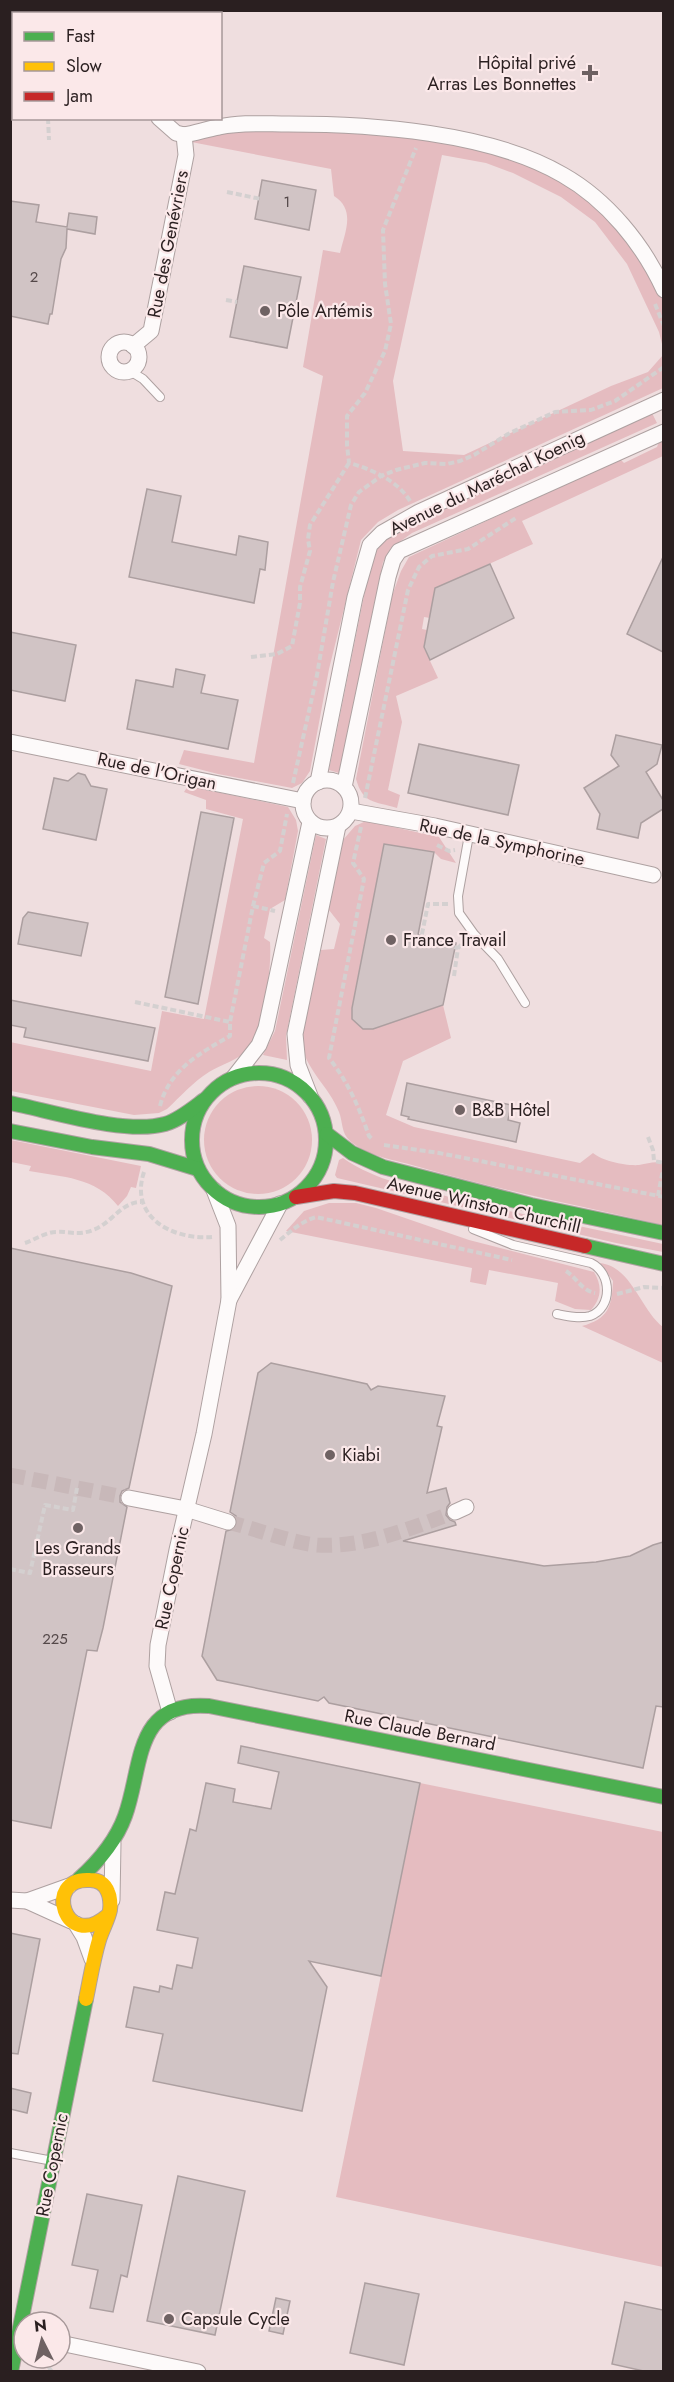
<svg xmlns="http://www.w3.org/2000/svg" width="674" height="2382" font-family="Jost,sans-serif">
	<rect width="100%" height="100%" fill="#efdedf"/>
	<!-- green -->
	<g fill="#e5bcc0">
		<path d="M327,124l172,24 92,46 72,96v58l-4,-16 -32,-68 -32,-42 -34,-25 -48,-24 -27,-10 -44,-8 -49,226 10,70 61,4 147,-69 37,-14 15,-17v33l-265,122 -20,12 -17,18 -32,129 -19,102 -8,12 -10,5 -74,-14 -39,-10 5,-14 70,13 69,-387 -20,-9 20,-117 17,3c5,-21 16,-43 -6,-57l-3,-27 -145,-28 -2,-6z"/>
		<path d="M652,413l5,10 -245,110 -21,15 -8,14 -44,211 -10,-3 41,-204c11,-32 23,-33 51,-48z"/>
		<path d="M663,439v17l-141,65 11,23 -97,44 -6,30 -6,-1 -2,12 5,1 -3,18 14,30 -42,18 6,26 -14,68 12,5 -3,13c-23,-7 -34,-4 -41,-29l36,-183 9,-25 8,-14 211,-98 4,4 33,-16 2,-5z"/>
		<path d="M188,786l100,21 8,13 2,11 -13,69 -15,9 -6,29 6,4c2,27 -6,83 -22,107 -9,11 -28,16 -39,23 -16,10 -29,25 -42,37l-8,4 -25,2 -123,-24 -1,-49 141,29 11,-60 42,8 39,-200 -37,-10v-9l-22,-8z"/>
		<path d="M366,821l73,16 17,26 -15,-4 -7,-7 -50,-8 -32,164v11l11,10h10l70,-24 8,33 -48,23 -17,54 28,12 166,36 13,-10c9,8 33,13 46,12 10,-2 15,-4 24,-2v62c-81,-19 -164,-35 -244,-58 -23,-7 -50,-10 -69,-26 -9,-8 -7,-19 -11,-29 -10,-26 -34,-42 -38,-71l20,-91 13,-1 6,-25 -11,-14v-8l14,-62 12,-14z"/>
		<path d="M316,835l10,4 -40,197 1,24 -24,-5 12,-24z"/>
		<circle cx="258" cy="1140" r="54"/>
		<path d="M11,1140l130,26 -5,22 -5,-1 -4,9 -9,10c-22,-29 -56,-29 -89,-35l2,-5 -20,-4z"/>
		<path d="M343,1158c33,23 73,30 111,40 69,17 140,31 209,46v8l-47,-9 -279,-65 -2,-3 4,-15z"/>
		<path d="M329,1203h27l20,5 93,32 125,32c8,13 8,26 -3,38l-16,-1 -20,-8 3,-18 -69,-13 -3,15 -16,-3 2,-14 -186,-37 18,-20z"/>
		<path d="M600,1263c32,4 40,46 63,64v36l-81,-37c26,-7 30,-19 31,-45z"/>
		<path d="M420,1783l243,49v435l-327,-70z"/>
	</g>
	<!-- building -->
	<g fill="#d1c4c5" stroke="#ac9fa0" stroke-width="1.5">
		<path d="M262,180l54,10 -7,40 -54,-11z"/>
		<path d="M10,201l29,4 -3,17 31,5 2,-14 28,4 -2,17 -28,-5 -1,19 -5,11 -9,55h-2l-2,10 -38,-8z"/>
		<path d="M244,266l57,11 -14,71 -57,-11z"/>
		<path d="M147,489l34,7 -9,46 64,13 3,-19 29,6 -3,28 -5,-1 -6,34 -125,-26z"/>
		<path d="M663,557v95l-36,-18z"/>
		<path d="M490,564l24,54 -84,42 -6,-13 11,-59z"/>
		<path d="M10,632l66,13 -11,56 -55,-11z"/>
		<path d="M176,669l29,6 -4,18 37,7 -10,49 -101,-20 9,-49 37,7z"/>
		<path d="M616,735l46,10 -5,19 -11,8 17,28v9l-22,14 -3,15 -41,-9 3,-15 -16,-26 35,-22 -8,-11z"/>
		<path d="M419,744l100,21 -11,50 -100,-22z"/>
		<path d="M78,773l7,2 6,11 16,3 -11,51 -53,-11 11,-51 14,3z"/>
		<path d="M201,812l33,6 -36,186 -33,-7z"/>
		<path d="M384,844l50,8 -16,83 38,8 -13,62 -70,24h-10l-11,-10v-11z"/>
		<path d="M28,912l60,11 -7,33 -63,-12 5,-26z"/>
		<path d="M10,1000l145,28 -7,33 -124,-24 2,-9 -16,-3z"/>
		<path d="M407,1083l104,22 -3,15 12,3 -4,19 -108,-23 1,-2 -8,-2z"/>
		<path d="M10,1248l121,25 41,13 -43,202 -7,3 -2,5v6l7,5 -24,121 -6,23 -10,-1 -36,178 -41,-8z"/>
		<path d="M271,1363l96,21 4,6 7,-4 67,10 -8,30 5,1 -15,66 19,-5 4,15 -3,4 -1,8 4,5 5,2 1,3 -53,16 141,25 52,-4 34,-6 23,-11 10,-3v165l-7,-1 -13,62 -314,-65 -5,-6 -6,4 -101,-21 -15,-24 24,-125 8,-2 3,-5 -1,-8 -6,-4 28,-139z"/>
		<path d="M241,1746l179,37 -39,193 -72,-15 18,26 -25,124 -149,-30 10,-47 -37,-7 8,-40 25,5 1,-6 12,3 5,-24 15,3 6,-30 -41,-8 8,-38 10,2 15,-65 6,2 10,-48 29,6 -2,13 38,7 8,-37 -41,-9z"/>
		<path d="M10,1933l30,6 -22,115 -8,-1z"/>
		<path d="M10,2088l21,5 -4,20 -17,-4z"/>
		<path d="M178,2176l67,15 -30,144 -68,-14z"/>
		<path d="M87,2194l55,11 -15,72 -6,-2 -8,37 -23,-4 8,-38 -26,-5z"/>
		<path d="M365,2283l54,11 -15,71 -54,-12z"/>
		<path d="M276,2298l14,3 -7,33 -14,-3z"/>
		<path d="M625,2302l38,8v62h-15l-36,-8z"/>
	</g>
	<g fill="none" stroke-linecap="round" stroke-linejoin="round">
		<!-- street-tunnel -->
		<g stroke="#c8b8b9" stroke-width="15" stroke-dasharray="15 8" stroke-linecap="butt">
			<path d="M10,1475l119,23"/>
			<path d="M228,1522c25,6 64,21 89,23 48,3 94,-17 138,-33"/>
		</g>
		<defs>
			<g id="lane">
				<path d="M102,14l1,-4"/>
				<path d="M130,371l13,8 17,18"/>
				<path d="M469,835l-11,61 1,17 15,21 24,25 27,44"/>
				<path d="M473,1229l40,16 78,18c21,10 22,45 -1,53 -11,3 -23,0 -33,-2"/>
				<path d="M10,2153l43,8"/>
			</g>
			<g id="street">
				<path d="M34,10l4,4"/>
				<path d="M159,118l17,15 8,2"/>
				<path d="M184,135c12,-2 23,-6 35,-8 22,-5 46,-3 69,-3 83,0 202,8 275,51 44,25 80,69 101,115"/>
				<circle cx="124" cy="357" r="15"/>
				<path d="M133,346l18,-15 35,-176 -2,-20"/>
				<path d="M10,742l293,59"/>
				<circle cx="327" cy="804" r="24"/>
				<path d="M318,782l37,-185 15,-52 12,-12 37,-21 245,-112"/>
				<path d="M344,787l44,-210 5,-17 6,-9 265,-119"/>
				<path d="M351,811l84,15 218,49"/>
				<path d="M234,1077l25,-32 7,-17 44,-206"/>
				<path d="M310,1096l-12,-31 -3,-31 43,-208"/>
				<path d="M229,1300l51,-96"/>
				<path d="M129,1498l57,11 42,13"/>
				<path d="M455,1512l11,-5"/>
				<path d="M170,1712l-13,-46 1,-21 19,-95 27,-116 25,-134 -1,-74 -14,-36"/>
				<path d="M10,1900l17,1 44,20"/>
				<path d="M112,1900l1,-57"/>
				<path d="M27,1901l42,-15"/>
				<path d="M76,1924l8,13 8,22"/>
				<path d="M60,2343l138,29"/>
			</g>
			<g id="fast">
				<circle cx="259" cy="1140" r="67"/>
				<path d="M10,1103c41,8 115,32 155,21 14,-4 27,-15 39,-24"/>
				<path d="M10,1131l82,16 57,7 49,15"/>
				<path d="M327,1134l25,19 31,14 148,38 133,28"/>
				<path d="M585,1246l79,18"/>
				<path d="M79,1879c20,-18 37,-38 46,-63 18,-49 8,-116 84,-110l455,91"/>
				<path d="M11,2372l75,-373"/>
			</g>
			<path id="slow" d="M86,1999c4,-19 7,-39 13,-59 3,-10 9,-20 11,-30 1,-5 0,-14 -2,-18 -3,-8 -9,-12 -18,-12 -48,-3 -25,72 17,36"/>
			<path id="jam" d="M296,1197l38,-6 21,2 230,53"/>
		</defs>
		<!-- lane casing -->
		<use href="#lane" stroke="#aea1a1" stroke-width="10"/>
		<!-- street casing -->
		<use href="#street" stroke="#aea1a1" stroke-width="17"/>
		<!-- fast casing -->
		<use href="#fast" stroke="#aea1a1" stroke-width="16"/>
		<!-- slow casing -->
		<use href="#slow" stroke="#aea1a1" stroke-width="16"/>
		<!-- jam casing -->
		<use href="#jam" stroke="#aea1a1" stroke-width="16"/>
		<!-- path -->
		<g stroke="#d4d0d0" stroke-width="4" stroke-dasharray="6 3" stroke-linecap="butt">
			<path d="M58,10l4,4"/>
			<path d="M48,118l1,22"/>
			<path d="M227,192l34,7"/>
			<path d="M226,300l11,2"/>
			<path d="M655,304l9,22"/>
			<path d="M410,501c-13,-21 -39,-32 -61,-38l-2,-18v-29l18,-23 20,-42 6,-27 -6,-40 -2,-54 33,-82"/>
			<path d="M251,657l26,-3 15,-8 8,-43v-16l10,-36 -2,-12 2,-14 39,-62"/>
			<path d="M293,783l24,-108 16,-93 18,-77 8,-13 22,-16 15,-6 29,-7 22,1 13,-3 14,-6 34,-21 47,-22 36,-2 24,-9 49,-34"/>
			<path d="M365,798l43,-208 11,-23 13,-11 36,-7 48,-31"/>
			<path d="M361,827l-8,36 11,16 -35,179c19,24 30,49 40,78l3,3"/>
			<path d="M437,845l12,6 6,-1"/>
			<path d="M448,904h-20l-7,35 37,9"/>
			<path d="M253,906l22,5"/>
			<path d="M454,976l4,-28 6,-6"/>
			<path d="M135,1002l95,20"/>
			<path d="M160,1106c9,-36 40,-53 70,-70v-14l23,-116 11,-43 16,-12 7,-37"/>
			<path d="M648,1137l5,13 1,11 10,2"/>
			<path d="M384,1145l55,8 225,44"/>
			<path d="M144,1172c-15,45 28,68 68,65"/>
			<path d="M658,1196l4,-22 2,1"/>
			<path d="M280,1240c11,-9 22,-19 36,-23l196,43"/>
			<path d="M25,1243c9,-3 21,-11 31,-11 14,-1 21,4 37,-2 18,-6 28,-28 48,-28"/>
			<path d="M566,1271c11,7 15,19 29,22"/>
			<path d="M617,1294l27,-7 20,1"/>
			<path d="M10,1569l20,4 15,-68 28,5 4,-22"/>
			<path d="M50,2358l-2,8 4,6"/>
		</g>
		<!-- lane -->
		<use href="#lane" stroke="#fdfafa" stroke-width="8"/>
		<!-- street -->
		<use href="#street" stroke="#fdfafa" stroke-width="15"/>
		<!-- fast -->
		<use href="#fast" stroke="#4caf50" stroke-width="14"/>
		<!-- slow -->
		<use href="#slow" stroke="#ffc107" stroke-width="14"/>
		<!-- jam -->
		<use href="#jam" stroke="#c62828" stroke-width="14"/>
	</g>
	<!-- markers -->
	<g fill="#6f6263" stroke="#fbe8e9" stroke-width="2">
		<path d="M587 64h6v6h6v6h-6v6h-6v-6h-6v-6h6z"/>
		<circle cx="265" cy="311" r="6"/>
		<circle cx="391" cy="940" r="6"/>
		<circle cx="460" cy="1110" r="6"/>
		<circle cx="330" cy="1455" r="6"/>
		<circle cx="78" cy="1528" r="6"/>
		<circle cx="169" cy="2319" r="6"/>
	</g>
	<g text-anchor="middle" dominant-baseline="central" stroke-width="4.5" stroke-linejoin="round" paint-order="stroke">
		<!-- number labels -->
		<g font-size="15" fill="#544849">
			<text x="287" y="202">1</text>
			<text x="34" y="277">2</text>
			<text x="55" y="1639">225</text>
		</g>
		<!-- poi labels -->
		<g font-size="18" fill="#2a1f20" stroke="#fbe8e9" text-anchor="start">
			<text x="576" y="63" text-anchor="end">Hôpital privé<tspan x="576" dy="21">Arras Les Bonnettes</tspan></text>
			<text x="277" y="311">Pôle Artémis</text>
			<text x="403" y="940">France Travail</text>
			<text x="472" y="1110">B&amp;B Hôtel</text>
			<text x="342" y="1455">Kiabi</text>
			<text x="78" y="1548" text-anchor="middle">Les Grands<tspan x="78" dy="21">Brasseurs</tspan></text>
			<text x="181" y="2319">Capsule Cycle</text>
		</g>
		<!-- street labels -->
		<g font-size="18" fill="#2a1f20" stroke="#fbe8e9">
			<text transform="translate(168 244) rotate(-79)">Rue des Genévriers</text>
			<text transform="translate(487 483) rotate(-26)">Avenue du Maréchal Koenig</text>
			<text transform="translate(157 771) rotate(12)">Rue de l'Origan</text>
			<text transform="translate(502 842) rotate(12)">Rue de la Symphorine</text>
			<text transform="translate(484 1205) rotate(13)">Avenue Winston Churchill</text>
			<text transform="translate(172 1578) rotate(-78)">Rue Copernic</text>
			<text transform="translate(420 1730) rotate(11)">Rue Claude Bernard</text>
			<text transform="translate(52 2165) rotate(-79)">Rue Copernic</text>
		</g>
	</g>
	<!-- border -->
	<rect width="674" height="2382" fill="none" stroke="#2a1f20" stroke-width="24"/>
	<!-- legend -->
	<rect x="12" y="12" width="210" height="108" fill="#fbe8e9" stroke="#a79899" stroke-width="1.5"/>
	<rect x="24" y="32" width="30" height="9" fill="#4caf50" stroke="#a79899" stroke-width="1.5"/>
	<text x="66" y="42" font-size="18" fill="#2a1f20">Fast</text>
	<rect x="24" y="62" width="30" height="9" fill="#ffc107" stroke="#a79899" stroke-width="1.5"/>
	<text x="66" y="72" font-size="18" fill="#2a1f20">Slow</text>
	<rect x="24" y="92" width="30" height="9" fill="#c62828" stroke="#a79899" stroke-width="1.5"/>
	<text x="66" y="102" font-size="18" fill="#2a1f20">Jam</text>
	<!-- north arrow -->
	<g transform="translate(42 2340) rotate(354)"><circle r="28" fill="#fbe8e9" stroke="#a79899" stroke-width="1.5"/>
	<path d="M0-4.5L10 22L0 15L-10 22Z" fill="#6f6263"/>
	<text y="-9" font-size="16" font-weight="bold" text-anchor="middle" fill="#2a1f20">N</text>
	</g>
</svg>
